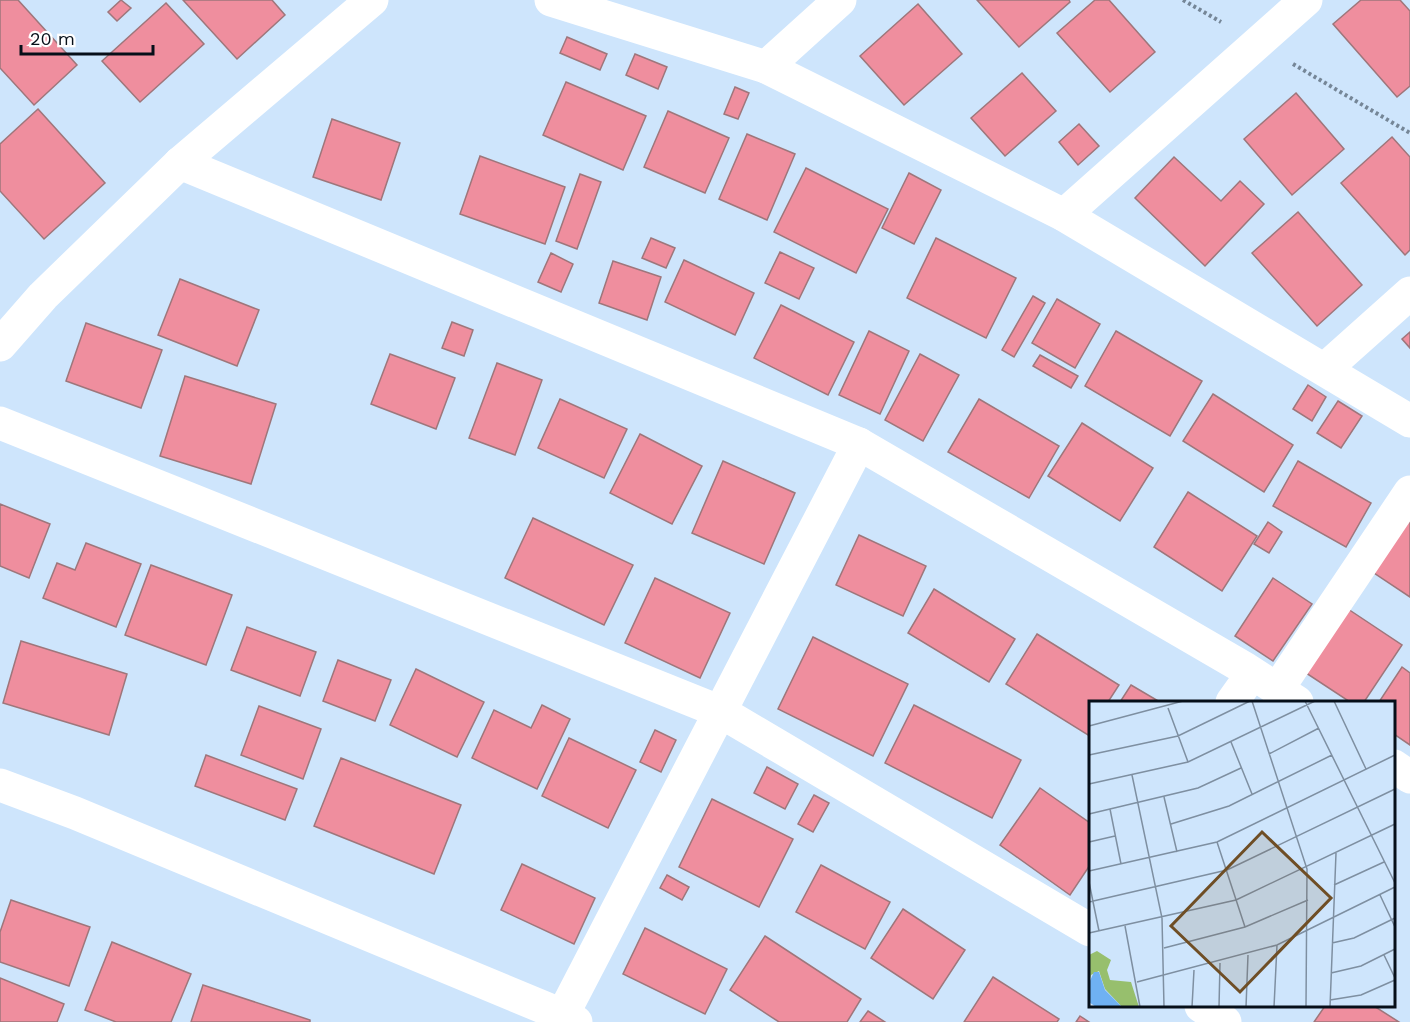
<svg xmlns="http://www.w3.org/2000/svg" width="1410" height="1022" font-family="'Work Sans',sans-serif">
	<rect width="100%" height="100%" fill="#cee5fc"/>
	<!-- building -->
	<g fill="#ef8e9e" stroke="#9e767b" stroke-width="1.5">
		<path d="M0,0h18l59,65 -43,40 -34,-37z"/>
		<path d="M121,0l10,8 -14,13 -9,-9z"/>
		<path d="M183,0h89l13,15 -48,44z"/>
		<path d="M977,0h92l1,2 -51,45z"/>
		<path d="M1095,0h14l46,52 -45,40 -53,-59z"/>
		<path d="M1361,0h39l10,11v75l-13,11 -64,-73z"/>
		<path d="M166,3l38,41 -64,58 -38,-41z"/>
		<path d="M918,4l44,50 -58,51 -44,-49z"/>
		<path d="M567,37l40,17 -7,16 -40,-17z"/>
		<path d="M635,54l32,13 -9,22 -32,-14z"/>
		<path d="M1022,73l34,38 -51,45 -34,-38z"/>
		<path d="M566,82l80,34 -23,54 -80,-35z"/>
		<path d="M735,87l14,6 -11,26 -14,-5z"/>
		<path d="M1296,93l48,56 -52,46 -48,-56z"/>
		<path d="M38,109l67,74 -61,56 -44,-48v-47z"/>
		<path d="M668,111l61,27 -24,55 -61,-26z"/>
		<path d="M332,119l68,24 -19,57 -68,-23z"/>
		<path d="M1079,124l20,22 -21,19 -19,-23z"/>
		<path d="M747,134l48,20 -28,66 -48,-21z"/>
		<path d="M1392,137l18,20v93l-5,5 -64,-72z"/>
		<path d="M480,156l85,31 -20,57 -85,-30z"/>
		<path d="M1174,157l47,44 19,-20 24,23 -59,62 -70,-68z"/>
		<path d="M806,168l82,41 -32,64 -82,-41z"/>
		<path d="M909,173l32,17 -27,54 -32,-16z"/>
		<path d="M580,174l21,8 -24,67 -21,-8z"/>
		<path d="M1298,212l64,73 -45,41 -65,-73z"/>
		<path d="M651,238l24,10 -9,20 -24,-10z"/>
		<path d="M936,238l80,40 -30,60 -79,-40z"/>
		<path d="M780,252l34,16 -15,31 -34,-16z"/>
		<path d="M551,253l22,11 -12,28 -23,-10z"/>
		<path d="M684,260l70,33 -19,42 -70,-33z"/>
		<path d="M613,261l48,16 -14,43 -48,-17z"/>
		<path d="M180,279l79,31 -22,56 -79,-31z"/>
		<path d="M1033,296l12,7 -31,54 -12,-7z"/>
		<path d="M1057,299l43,25 -25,44 -43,-25z"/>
		<path d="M781,305l73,37 -26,53 -74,-37z"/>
		<path d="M452,322l21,8 -9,26 -22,-8z"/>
		<path d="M86,323l76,27 -21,58 -75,-27z"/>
		<path d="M869,331l40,20 -29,63 -41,-19z"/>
		<path d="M1116,331l86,50 -32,55 -85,-50z"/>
		<path d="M1410,332v16l-8,-9z"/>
		<path d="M390,354l65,24 -19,51 -65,-25z"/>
		<path d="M920,354l39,21 -36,66 -38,-21z"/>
		<path d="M1040,355l38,21 -7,12 -38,-22z"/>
		<path d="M497,363l45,17 -27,75 -46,-17z"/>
		<path d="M185,376l91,28 -25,80 -91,-28z"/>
		<path d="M1308,385l18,12 -14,24 -19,-12z"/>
		<path d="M1213,394l80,51 -29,47 -81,-51z"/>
		<path d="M560,399l67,30 -23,49 -66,-30z"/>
		<path d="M979,399l80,47 -30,52 -81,-46z"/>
		<path d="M1338,401l24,15 -21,32 -24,-15z"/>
		<path d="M1082,423l71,45 -33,53 -72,-45z"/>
		<path d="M640,434l62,32 -30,58 -62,-31z"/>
		<path d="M723,461l72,32 -31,71 -72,-31z"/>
		<path d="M1298,461l73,42 -25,44 -73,-41z"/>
		<path d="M1188,492l69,44 -35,55 -68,-44z"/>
		<path d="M0,504l50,20 -21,54 -29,-12z"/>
		<path d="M1410,512v85l-39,-26z"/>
		<path d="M533,518l100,47 -29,60 -99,-47z"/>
		<path d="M1268,522l14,10 -13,21 -15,-9z"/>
		<path d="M859,535l67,31 -23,50 -67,-31z"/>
		<path d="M86,543l55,21 -25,63 -73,-29 14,-35 18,7z"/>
		<path d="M151,565l81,30 -26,70 -81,-30z"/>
		<path d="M655,578l75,35 -30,65 -75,-35z"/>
		<path d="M1273,578l39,26 -39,57 -38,-25z"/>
		<path d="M934,589l81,50 -26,43 -81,-49z"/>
		<path d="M1348,609l54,36 -38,57h-14l-44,-29z"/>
		<path d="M247,627l69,25 -16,44 -69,-26z"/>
		<path d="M1037,634l82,51 -11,17h-18v29l-2,4 -82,-51z"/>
		<path d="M813,637l95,47 -35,72 -95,-47z"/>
		<path d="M21,641l106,33 -18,61 -106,-32z"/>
		<path d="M338,660l53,20 -16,41 -52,-20z"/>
		<path d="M1402,667l8,6v72l-16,-11v-32h-15z"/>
		<path d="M416,669l68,33 -27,55 -67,-32z"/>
		<path d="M1131,685l29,17h-40z"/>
		<path d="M542,705l28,14 -33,70 -65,-31 22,-48 37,18z"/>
		<path d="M914,705l107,55 -29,58 -107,-55z"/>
		<path d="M259,706l62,23 -18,50 -62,-24z"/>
		<path d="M655,730l21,10 -15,32 -21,-10z"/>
		<path d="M569,738l67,32 -28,58 -66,-32z"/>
		<path d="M206,755l91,34 -12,31 -90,-34z"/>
		<path d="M341,758l120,47 -27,69 -120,-48z"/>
		<path d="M767,767l31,17 -13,25 -31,-16z"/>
		<path d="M1040,788l50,35v42l-20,30 -70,-50z"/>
		<path d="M814,795l15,8 -16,29 -15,-8z"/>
		<path d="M712,799l81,40 -34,68 -80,-40z"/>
		<path d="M522,864l73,34 -21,46 -73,-34z"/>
		<path d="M821,865l69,37 -25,47 -69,-37z"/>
		<path d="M667,875l22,12 -7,13 -22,-12z"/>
		<path d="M11,900l79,27 -21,59 -69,-24v-30z"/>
		<path d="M903,909l62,41 -32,49 -62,-41z"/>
		<path d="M645,928l82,41 -22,45 -82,-40z"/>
		<path d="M765,936l96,63 -14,23h-68l-49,-32z"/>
		<path d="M112,942l79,32 -20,48h-55l-31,-12z"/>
		<path d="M993,977l66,42 -2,3h-93z"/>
		<path d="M0,978l64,26 -7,18h-57z"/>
		<path d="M203,985l107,35v2h-119z"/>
		<path d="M1325,1006h49l25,16h-85z"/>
		<path d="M868,1011l17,11h-25z"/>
		<path d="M1080,1016l9,6h-13z"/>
	</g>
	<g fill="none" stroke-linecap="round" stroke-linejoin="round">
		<!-- path -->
		<g stroke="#758697" stroke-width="4" stroke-dasharray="3 3" stroke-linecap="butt">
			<path d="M1183,0l38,22"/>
			<path d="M1293,64l117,69"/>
		</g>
		<!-- minor -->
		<g stroke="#fff" stroke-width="33">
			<path d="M551,0l215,67 298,148 346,206"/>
			<path d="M766,67l74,-67"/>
			<path d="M180,163l679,281 387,225 51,33"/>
			<path d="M1064,215l242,-215"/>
			<path d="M0,345l43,-49 137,-133 192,-163"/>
			<path d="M1325,369l85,-76"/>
			<path d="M0,423l721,289 369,218"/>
			<path d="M1277,690l133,-198"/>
			<path d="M1232,702l20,-28"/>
			<path d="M1394,766l16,11"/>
			<path d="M0,785l75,28 487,202 14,7"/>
			<path d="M1201,1006l24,16"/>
			<path d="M559,1022l300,-578"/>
		</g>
	</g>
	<!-- overview -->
	<g transform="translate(1089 701)">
		<rect width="306" height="306" fill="#cee5fc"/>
		<path d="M8,250l14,9 -4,10 3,10 21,2 8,25h-17l-17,-18 -6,-18 -8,4 -2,7v-27z" fill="#97bf6d"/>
		<path d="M5,271h5l6,18 17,17h-26l-7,-5v-19z" fill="#6fb1f3"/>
		<path fill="none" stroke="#7e8fa1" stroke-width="1.5" d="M163,0l55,168 -1,138M216,0l90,182M245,0l32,68M79,7l20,54M0,25l94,-25M142,41l21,52M180,53l50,-26M0,54l89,-19 72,-35M43,74l30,143 2,89M0,83l99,-22 127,-61M75,96l13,55M21,108l11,55M0,113l109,-26 43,-20M82,123l58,-18 103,-51M0,141l26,-6M128,141l28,85M0,170l128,-29 178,-87M0,181l10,49M245,184l50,-23M291,194l15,32M0,201l138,-32 168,-81M36,225l15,81M0,232l147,-33 159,-76M243,242l22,-5 41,-20M75,247l81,-21 63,-27M295,254l11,23M242,272l30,-7 34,-17M48,281l140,-37 118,-58M241,299l31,-5 34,-15M103,306l2,-37M130,306l1,-44M157,306l2,-52M185,306l3,-62M241,306l6,-154"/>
		<path fill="#6f4e25" fill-opacity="0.15" stroke="#6f4e25" stroke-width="3" d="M173,131l69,66 -91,94 -69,-66z"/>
		<rect width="306" height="306" fill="none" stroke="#060f19" stroke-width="3"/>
	</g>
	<!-- scale -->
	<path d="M21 45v9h132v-9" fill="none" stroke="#060f19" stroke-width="3"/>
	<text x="30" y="45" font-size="18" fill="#060f19" stroke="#ffffff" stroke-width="4.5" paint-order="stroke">20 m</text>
</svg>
